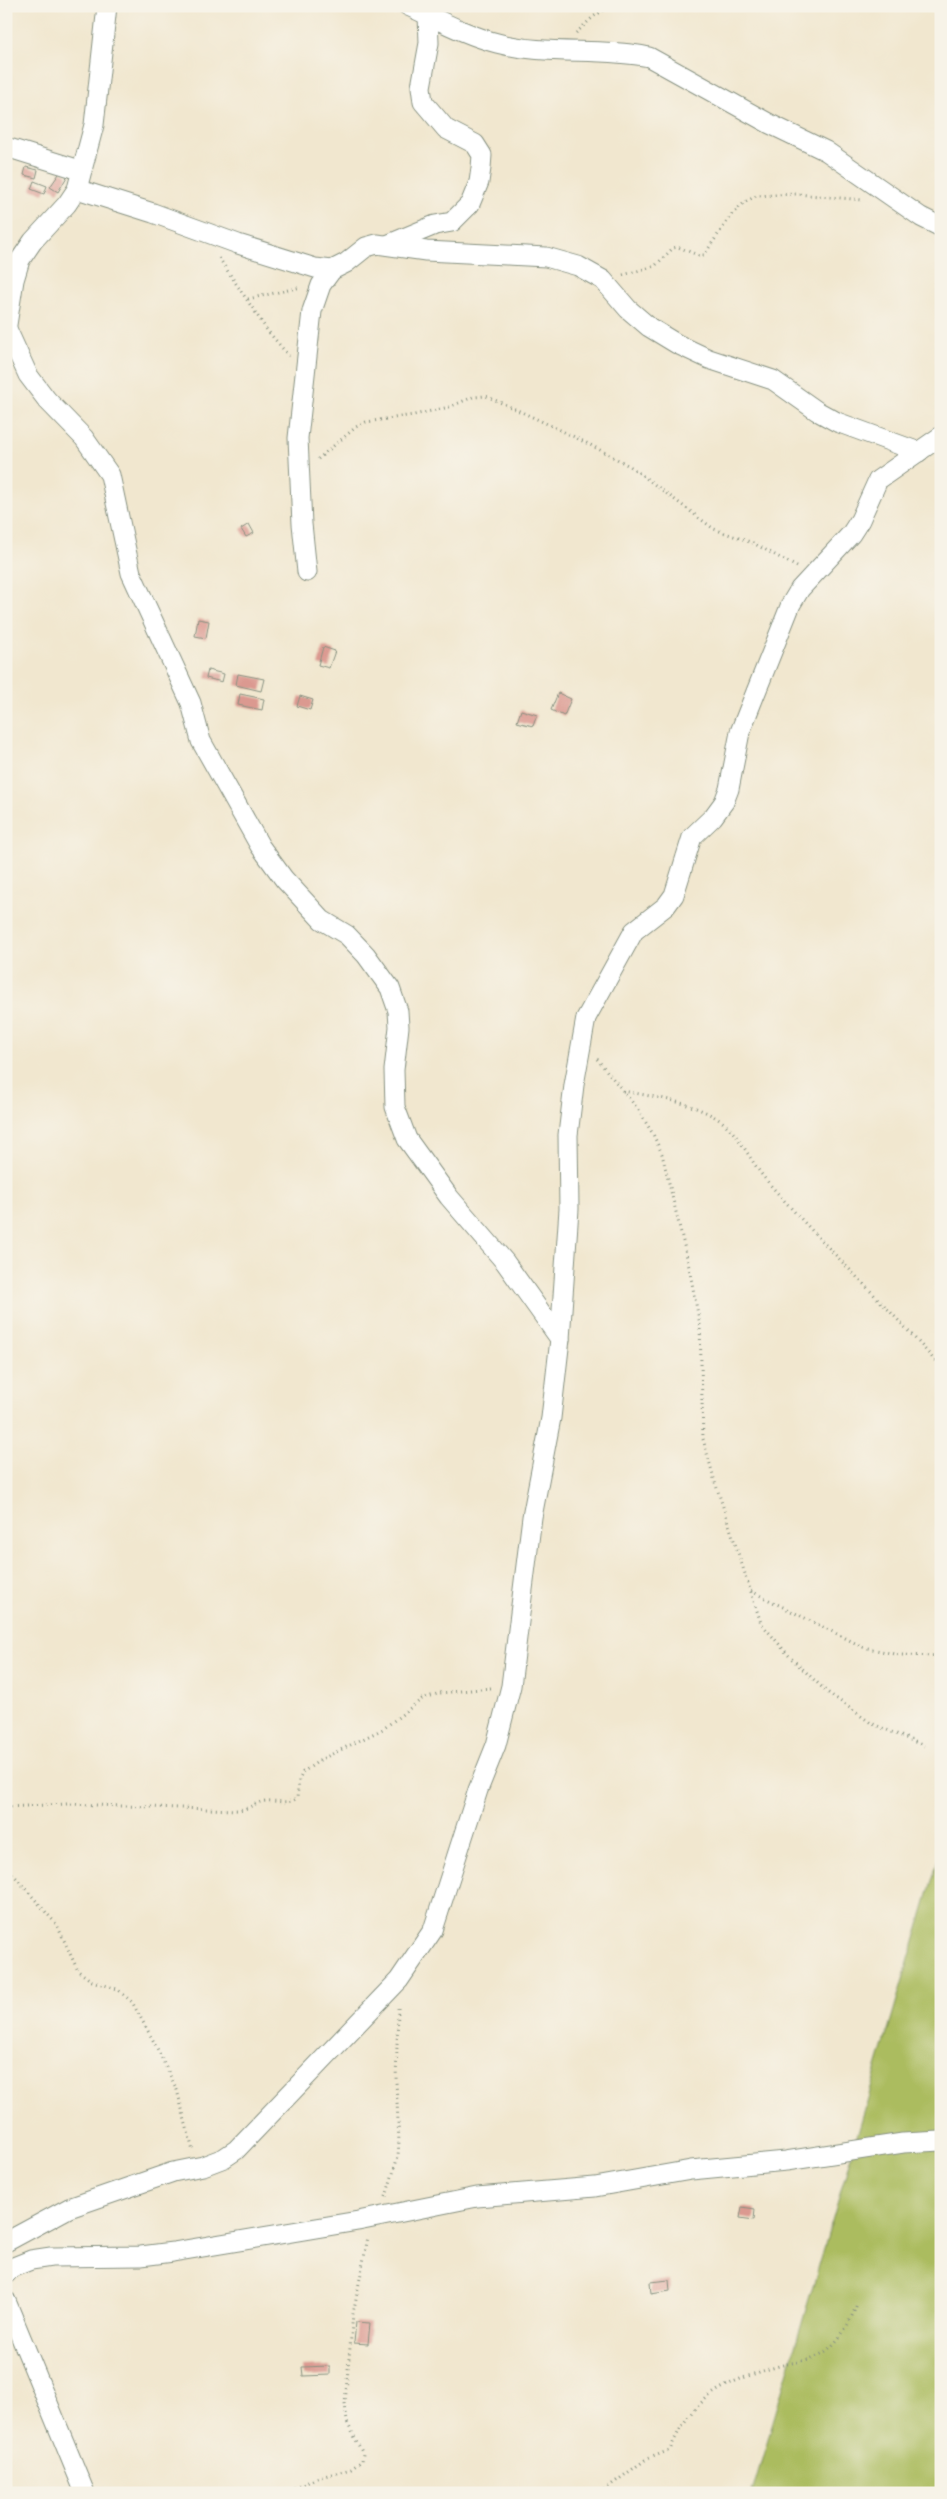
<svg xmlns="http://www.w3.org/2000/svg" width="947" height="2499" font-family="Kalam,sans-serif">
	<rect width="100%" height="100%" fill="#f7f3e8"/>
	<filter id="ink" filterUnits="userSpaceOnUse"><feTurbulence type="fractalNoise" baseFrequency=".02" numOctaves="2"/><feDisplacementMap in="SourceGraphic" scale="10" xChannelSelector="R" yChannelSelector="G"/><feConvolveMatrix kernelMatrix="1 2 1 2 8 2 1 2 1" color-interpolation-filters="sRGB"/></filter>
	<filter id="wash" filterUnits="userSpaceOnUse"><feTurbulence type="fractalNoise" baseFrequency=".0096" numOctaves="4" result="noise"/><feDisplacementMap in="SourceGraphic" scale="20" xChannelSelector="R" yChannelSelector="G"/><feGaussianBlur stdDeviation="1.12" result="paint"/><feColorMatrix in="noise" values="0 0 0 0 0 0 0 0 0 0 0 0 0 0 0 0 0 1.4 0 .05"/><feComposite in="paint" operator="in"/></filter>
	<g filter="url(#wash)">
		<rect width="100%" height="100%" fill="#f1e7cf"/>
		<!-- green -->
		<path fill="#abbc5f" stroke="#657c4a" d="M941,1850v643h-189z"/>
		<g id="blocks">
			<!-- building -->
			<g fill="#db9990">
				<path d="M26,167l12,3 -2,8 -12,-3z"/>
				<path d="M61,171l7,4 -10,17 -8,-5z"/>
				<path d="M34,181l13,5 -3,8 -13,-5z"/>
				<path d="M249,524l5,9 -8,4 -5,-8z"/>
				<path d="M198,619l11,2 -3,17 -11,-2z"/>
				<path d="M323,647l12,4 -6,17 -11,-3z"/>
				<path d="M208,670l16,4 -2,8 -16,-4z"/>
				<path d="M238,674l26,5 -3,12 -25,-6z"/>
				<path d="M558,693l13,6 -7,17 -13,-6z"/>
				<path d="M240,694l24,5 -2,11 -24,-5z"/>
				<path d="M300,696l13,4 -3,10 -13,-4z"/>
				<path d="M521,710l16,5 -4,11 -16,-4z"/>
				<path d="M742,2207l13,2 -1,11 -14,-2z"/>
				<path d="M669,2280l1,11 -19,3 -1,-12z"/>
				<path d="M356,2322l14,1 -2,21 -14,-1z"/>
				<path d="M330,2366v9l-27,1 -1,-9z"/>
			</g>
		</g>
	</g>
	<g filter="url(#ink)">
		<use href="#blocks" fill-opacity="0" stroke="#889282" stroke-width="1"/>
		<g fill="none" stroke-linecap="round" stroke-linejoin="round">
			<defs>
				<g id="street">
					<path d="M408,6c29,13 58,29 89,37 49,13 102,4 152,14l121,67 56,27 95,66 20,10"/>
					<path d="M6,147l74,23"/>
					<path d="M77,189l76,24 85,31 77,24 17,2 14,-7 20,-16 11,-3 49,7 120,6 32,9 25,14 25,29 21,18 28,17 32,15 64,21 44,31 20,11 82,30"/>
					<path d="M387,245l48,-20 17,-3 18,-18 9,-22 2,-14 1,-13 -7,-11 -29,-15 -23,-27 -2,-15 8,-44 -1,-28"/>
					<path d="M7,329l21,46 19,25 37,38 26,37 21,98 60,130 10,38 59,105 24,33 38,41 25,15 19,20 24,33 8,23 1,16 -5,43 1,37 12,32 42,58 56,65 55,77"/>
					<path d="M6,331l8,-51 6,-20 13,-19 34,-37 10,-15 17,-64 13,-119"/>
					<path d="M307,572l-5,-48 -4,-86 14,-127 9,-26 11,-15"/>
					<path d="M6,2242l63,-34 104,-36 30,-6 21,-8 12,-8 163,-170 34,-50 45,-140 18,-45 15,-59 21,-169 19,-99 9,-79 9,-130 -1,-74 6,-50 12,-67 48,-87 32,-25 8,-11 18,-58 21,-20 11,-15 5,-13 11,-57 51,-128 9,-15 51,-55 9,-14 18,-40 63,-44"/>
					<path d="M6,2274l5,-6 20,-8 20,-3 90,-1 32,-4 185,-31 119,-24 118,-10 96,-17 95,-9 117,-18 38,-2"/>
					<path d="M6,2301l79,192"/>
				</g>
			</defs>
			<!-- street casing -->
			<use href="#street" stroke="#889282" stroke-width="21"/>
			<!-- path -->
			<g stroke="#889282" stroke-width="3" stroke-dasharray="1 4" stroke-linecap="butt">
				<path d="M576,33l17,-16 17,-11"/>
				<path d="M219,258l48,72 22,26"/>
				<path d="M623,275l32,-9 18,-18 5,-1 20,8h6l28,-41 13,-12 11,-6 41,-2 66,6"/>
				<path d="M248,299l53,-12"/>
				<path d="M318,459l38,-32 10,-5 48,-7 35,-8 24,-10 13,-1c49,22 98,44 145,71l83,62 39,14 44,24"/>
				<path d="M597,1059l40,49 16,26 9,20 26,108 12,63 3,114 12,43 46,141 29,34 37,35 44,31 53,23"/>
				<path d="M623,1091c32,6 71,11 98,30 20,15 30,42 46,60 56,65 119,122 174,187"/>
				<path d="M751,1591l112,56 36,8 42,1"/>
				<path d="M6,1807l62,-3 168,6c16,-1 18,-8 30,-9 10,-1 23,4 31,-3l2,-18 4,-8 19,-13 61,-30 39,-30 18,-6 51,-5"/>
				<path d="M6,1866l51,59 21,46 14,10 25,8 15,13 22,40 23,48 16,61"/>
				<path d="M386,2197l12,-41 1,-14 -3,-61 2,-73"/>
				<path d="M285,2493l32,-15 34,-9 11,-8 1,-7 -16,-32 -2,-19 8,-89 15,-77"/>
				<path d="M600,2493l45,-33 25,-10c22,-54 55,-68 109,-84 14,-4 31,-5 44,-13 17,-11 27,-31 34,-49"/>
			</g>
			<!-- street -->
			<use href="#street" stroke="#fff" stroke-width="19"/>
		</g>
	</g>
	<!-- margin -->
	<rect width="947" height="2499" fill="none" stroke="#f7f3e8" stroke-width="25"/>
</svg>
